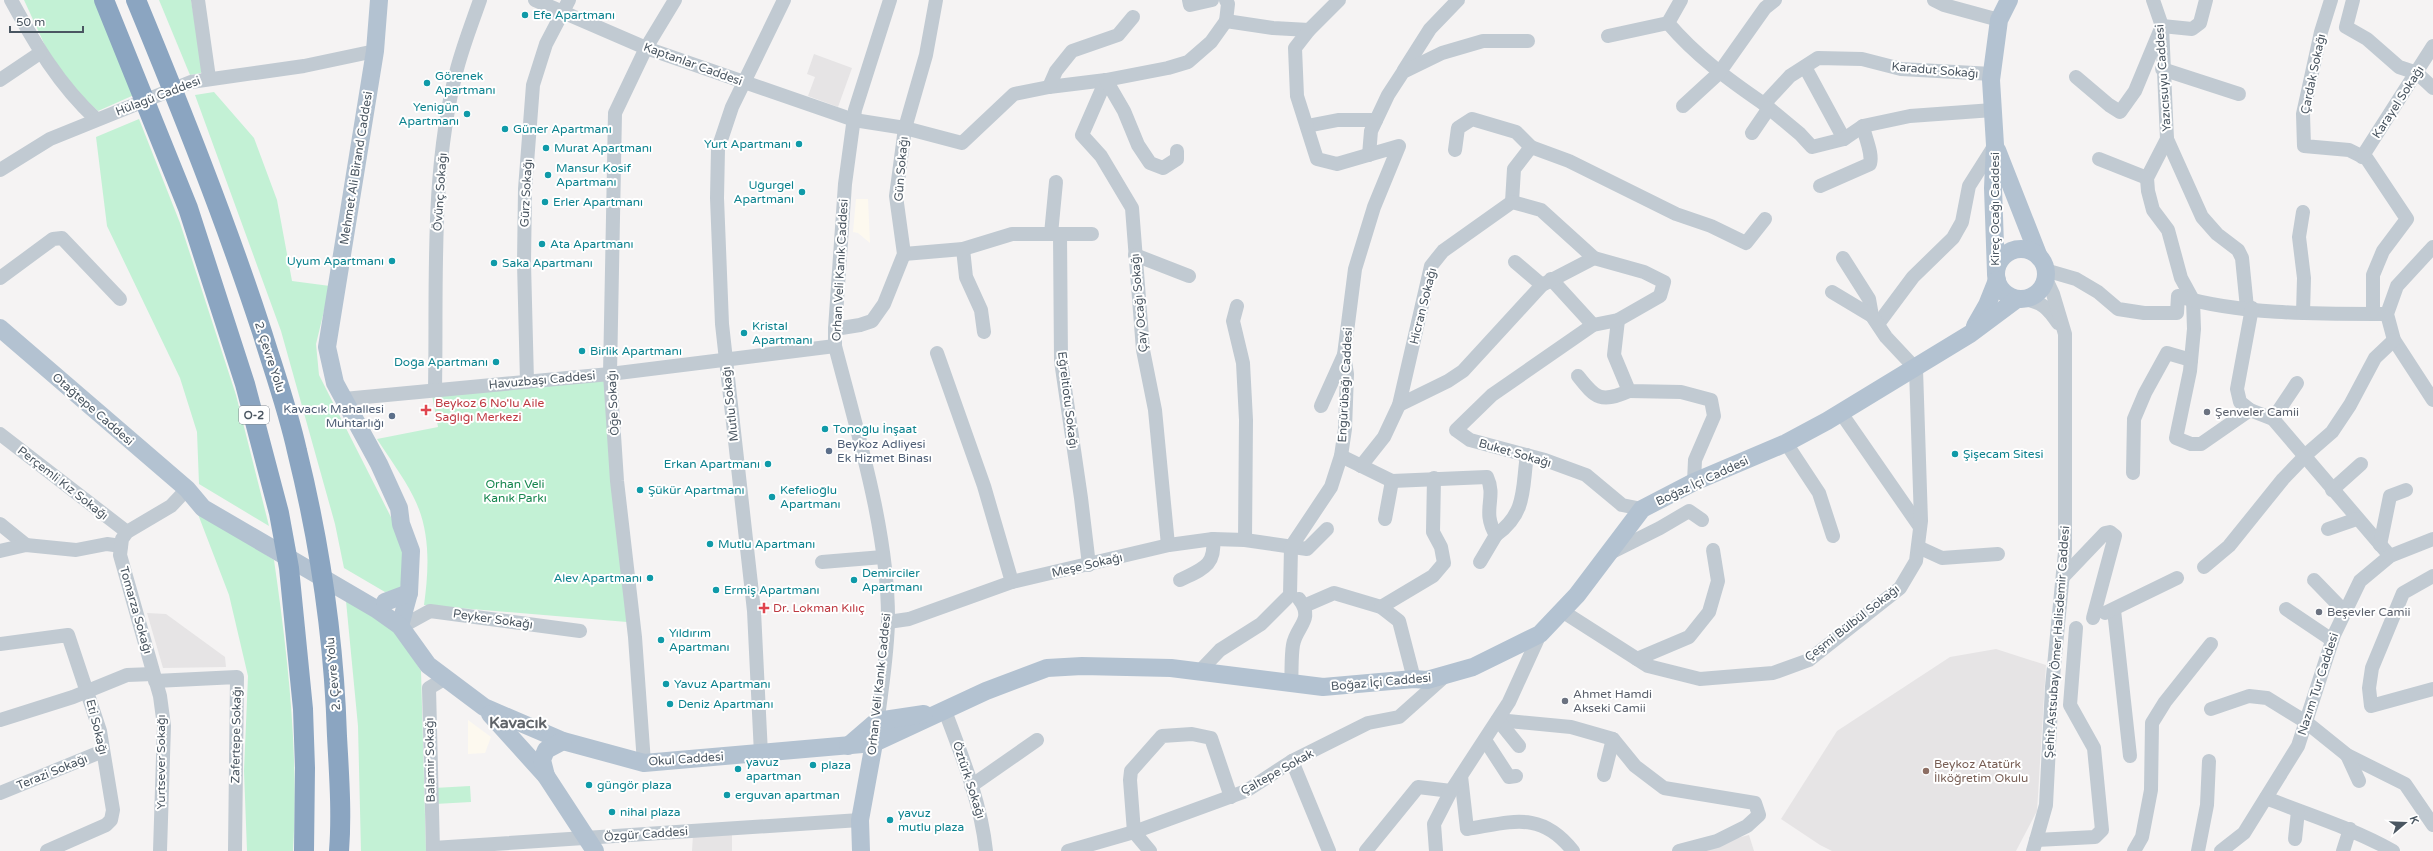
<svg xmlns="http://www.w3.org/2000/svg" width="2433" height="851" font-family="'Varela Round',sans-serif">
	<rect width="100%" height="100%" fill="#f5f3f3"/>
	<!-- commercial -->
	<g fill="#fdf9ef">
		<path d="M856,199h12l2,44 -12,-10 -5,-1z"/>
		<path d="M468,720l23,17 -6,16 -17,1z"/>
	</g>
	<!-- education -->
	<g fill="#e6e4e5">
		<path d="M814,54l38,14 -14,39 -30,-11 7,-19 -8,-3z"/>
		<path d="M147,613l19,1 59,43 1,10 -63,1z"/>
		<path d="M1996,649l50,16 -9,146 -21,40h-184l-12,-6 -39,-26 56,-88 113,-74z"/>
		<path d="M732,834v17h-40l1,-16z"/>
		<path d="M1749,835l5,16h-68z"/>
	</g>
	<!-- green -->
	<g fill="#c3f1d5">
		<path d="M24,0h70l40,95 -36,16 -22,-20 -28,-39z"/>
		<path d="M159,0h32l10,56v17l-11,2z"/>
		<path d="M214,92l40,46 23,62 15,81 38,5 -14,58 3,31 79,156 7,28 -5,31 -15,2 -41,-24 -9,-44 -54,-193 -86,-236z"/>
		<path d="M139,119l41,104 56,172 33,131 -70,-42 -2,-52 -17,-54 -73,-152 -11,-89z"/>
		<path d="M604,381l23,241 -203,-17c5,-36 7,-75 -11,-109 -10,-20 -24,-38 -36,-57l61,-12 -6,-32z"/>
		<path d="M196,509l78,51c14,97 25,194 19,291h-46l-3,-80 4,-95 -19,-81z"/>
		<path d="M346,601l47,26 28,44 5,180h-65l-3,-125z"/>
		<path d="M470,786l1,16 -36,2 -1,-16z"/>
	</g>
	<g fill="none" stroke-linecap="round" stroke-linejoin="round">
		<!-- minor -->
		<g stroke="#c1cad2" stroke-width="14">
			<path d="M11,0c24,44 48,85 85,119"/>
			<path d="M198,0l11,78"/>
			<path d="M535,0l111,48 208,72 51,8 57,15 52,-49 35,-7 57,-7 62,-12 20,-6 23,-20 15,-21 47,7 36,2"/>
			<path d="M1189,0l1,5 22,-5"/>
			<path d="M1681,0l-13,23c28,33 61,57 96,81"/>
			<path d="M1934,0l10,5 55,15"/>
			<path d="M2153,0l9,26 5,113 -20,39 1,13 5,19 15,20 13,48 12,22 1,29 -4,42 -14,67 15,6h10l49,-34"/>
			<path d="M2331,0l-10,32 -18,82 1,32 45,4 18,9 40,60 -24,32 -10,24v39"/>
			<path d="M2353,0l-7,27 21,12 32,28 18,6 16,15"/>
			<path d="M1226,21l2,-17 -2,-4"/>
			<path d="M1608,36l60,-13"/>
			<path d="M1805,67l39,72"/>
			<path d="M2162,69l77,25"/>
			<path d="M1404,70l26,-41 28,-29"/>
			<path d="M1992,74l-91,-5 -39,-10 -44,-1 -28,18 -26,28 36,30 12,13 32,-8 19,-13 47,-10 83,-6"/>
			<path d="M2076,77l33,28 11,7 15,-21 27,-65 30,3 8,-6 6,-23"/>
			<path d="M0,80l40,-27"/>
			<path d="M1106,80l-24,55 19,21 31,52 11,142 12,60 13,135"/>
			<path d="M1106,80l18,31 14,34 12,18 13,5 14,-9v-8"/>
			<path d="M1049,87l7,-16 16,-20 46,-16 15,-18"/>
			<path d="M1683,106l36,-33 46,-65 10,-8"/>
			<path d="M1307,126l31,-6h38"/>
			<path d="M1752,133l17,-25"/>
			<path d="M2167,139l35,78 15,17 21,16 4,8 5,50"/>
			<path d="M1455,150l3,-22 14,-9 44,13 15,15"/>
			<path d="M1369,155l2,-24 17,-36 15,-23 39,-19 41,-12h45"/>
			<path d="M2362,157l71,-111"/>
			<path d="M2099,159l48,19"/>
			<path d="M0,170l50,-31 141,-57 113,-16 71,-15"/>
			<path d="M1820,186l50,-22c3,-11 -5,-26 -7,-38"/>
			<path d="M1512,202l2,-33 17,-22 38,14 107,53 35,12 35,17 19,-24"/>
			<path d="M1051,234l5,-52"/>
			<path d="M1060,234l1,127 20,137 8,67"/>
			<path d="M2433,247l-36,39 -10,28 7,26 39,60"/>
			<path d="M963,249l3,28 15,33 3,22"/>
			<path d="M904,254l59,-5 49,-15h80"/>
			<path d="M1135,255l54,21"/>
			<path d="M1843,258l26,41 3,17"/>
			<path d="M1515,262l27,23"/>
			<path d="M2045,270l31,9 22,13 20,17 26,4h33l1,-17c63,19 143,18 209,18"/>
			<path d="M0,278l53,-39 9,-1 58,61"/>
			<path d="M1551,279l42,46"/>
			<path d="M2024,299c19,4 23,8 34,24"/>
			<path d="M1237,306l-4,15 10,42 3,57 -1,120"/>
			<path d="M2252,308l-15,81 3,13 10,8 23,9 117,137"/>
			<path d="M2303,313l1,-35 -5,-41 4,-25"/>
			<path d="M1618,320l-4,35 15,36 52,1 30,8 3,16 -19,44 -1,22"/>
			<path d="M1878,324l35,-47 40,-39 9,-16 7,-36 26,-41"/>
			<path d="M835,329l25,-4 12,-4 12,-17 20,-50 -8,-58 9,-68 21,-73 10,-55"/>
			<path d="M937,353l47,133 28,96"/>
			<path d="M1578,376c18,23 23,27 51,15"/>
			<path d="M527,382l-3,-119 1,-74 8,-104 13,-41 23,-44"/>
			<path d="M435,389c2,-106 -5,-217 22,-320 6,-23 15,-46 23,-69"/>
			<path d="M344,399l266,-25 225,-28"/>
			<path d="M1399,405l49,-24 15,-10 79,-86 52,-27 50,14 20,10 -4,14 -42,24 -25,5 -101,70 -36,35 14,10 75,20 41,15 36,30 20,4"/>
			<path d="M1321,406l23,-51"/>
			<path d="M1841,413l79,114"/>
			<path d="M2273,419l24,-36"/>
			<path d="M0,434l127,98"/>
			<path d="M1786,443l33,50 14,43"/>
			<path d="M1341,456l51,25 95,-4c10,21 -6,34 9,58 31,-22 26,-47 31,-80"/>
			<path d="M1361,466l23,-29 15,-32 32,-139 12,-15 69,-49 29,8 53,48"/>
			<path d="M2133,473l1,-54 11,-26 22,-40 24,7"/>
			<path d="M2332,490l29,-26"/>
			<path d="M1385,519l7,-38"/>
			<path d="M0,524l26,21"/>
			<path d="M2328,529l29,-10"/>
			<path d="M2380,545l10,-49 16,-6"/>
			<path d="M1918,547l24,11 56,-4"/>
			<path d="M0,551l26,-6 50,5 31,-6 14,2"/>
			<path d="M1610,553l50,-25 29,-17 13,9"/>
			<path d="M822,562l61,-5"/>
			<path d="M1480,562l16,-27"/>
			<path d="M2204,567l25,-21 54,-67 26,-27 23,-20 18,-27 25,-47 19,-18"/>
			<path d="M2433,576l-30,17 -31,75 -3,20 2,18 62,-17"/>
			<path d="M2063,577l42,-44 5,-1 5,4 -22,82"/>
			<path d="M1180,580c22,-11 36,-14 33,-41"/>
			<path d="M2314,580l31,32"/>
			<path d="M1304,606l30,-13 47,14 18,14 15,58"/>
			<path d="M1381,607l52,-31 11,-13 -3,-16 -8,-15 1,-54"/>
			<path d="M2286,609l46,31"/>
			<path d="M2114,610l16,146"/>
			<path d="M1562,611l86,55 52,13 73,-6 36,-13 91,-72 16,-27 5,-40 -5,-152 -30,-32 -14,-21 -40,-24"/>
			<path d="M2105,613l72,-35"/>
			<path d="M410,622l20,-11 150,20"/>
			<path d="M888,622l21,-3 103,-37 157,-37 44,-6 32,1 62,9 20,-20"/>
			<path d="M0,644l68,-9 32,96 13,79 -2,10 -5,5 -59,26"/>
			<path d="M1637,659l52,-22 20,-25 9,-31 -5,-31"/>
			<path d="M1199,672l21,-22 41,-26 29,-29 1,-48 40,-60 10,-31 4,-27 2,-55 -3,-19 11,-86 19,-62 25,-61 -62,18 -20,-5 -20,-63 -2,-48 14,-18 30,-30"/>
			<path d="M155,681l82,-4 -2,174"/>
			<path d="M1291,683c1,-13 0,-26 2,-38 3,-19 22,-25 6,-46"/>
			<path d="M2211,709l38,-13 18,2 39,24 41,33 58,29 28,41"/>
			<path d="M945,711c17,45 36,92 41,140"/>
			<path d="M0,720l73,-23 54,-22 26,-1"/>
			<path d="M1498,720l73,7 42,12 22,27 29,22 91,15 4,12 -12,11 -30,15 -38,10"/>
			<path d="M1498,720l21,26"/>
			<path d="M876,731c5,-36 11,-73 12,-109 1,-88 -31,-191 -53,-276v-17l10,-145 10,-74 35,-110"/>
			<path d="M1485,740l24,37 7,-1"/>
			<path d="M761,754l-7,-143 -32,-287 -5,-126 1,-49 14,-42 52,-107"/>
			<path d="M2347,755l12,26"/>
			<path d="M1292,761l37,90"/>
			<path d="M644,763l-9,-126 -18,-156 -7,-107 5,-261 31,-65 29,-48"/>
			<path d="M1604,775l9,-36"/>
			<path d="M1461,776l6,53c45,-7 74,-19 106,22"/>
			<path d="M971,786l66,-46"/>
			<path d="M0,793l103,-42"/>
			<path d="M2266,798c43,17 86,30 127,53"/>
			<path d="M2295,839l3,-28"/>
			<path d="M2036,840l59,-3 7,-7 -8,-82 -24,-43 6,-77"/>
			<path d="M433,848l427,-28"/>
			<path d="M160,851l4,-125 -4,-30 -40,-141 2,-16 5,-7 44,-26 16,-17"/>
			<path d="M433,851l-4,-163 15,-9"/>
			<path d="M1068,851l66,-19 112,-41 46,-30 76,-38 31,-6 46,-41"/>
			<path d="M1150,851l-16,-19 -4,-52 1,-9 31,-35 30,-2 19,4 20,59"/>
			<path d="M1366,851l52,-64 33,4"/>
			<path d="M1436,851l-2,-27 17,-33 58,-89 31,-68"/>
			<path d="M2033,851l13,-46 6,-118 13,-135v-218l-12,-40 -8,-17"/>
			<path d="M2134,851l8,-14 9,-47 1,-67 13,-21 46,-58"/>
			<path d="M2198,851l9,-46 2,-44"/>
			<path d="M2221,851l23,-18 54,-87 36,-111 26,-54 30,-25 43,-17"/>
			<path d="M2343,851l7,-22"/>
		</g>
		<!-- major -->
		<g stroke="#b3c2d1" stroke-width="18">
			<path d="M379,0l-4,51 -48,296 8,36 44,81 20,44 2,16 10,27 -2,42 -9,33"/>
			<path d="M1997,150l42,107"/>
			<circle cx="2021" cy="274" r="25"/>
			<path d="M1996,273l-3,-85 2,-43 -4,-65 8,-60 10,-20"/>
			<path d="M1975,326l12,-21 10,-25"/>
			<path d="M0,328l187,161 16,19 173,101 24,17 28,39 56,42 79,34 81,22 230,-20 112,-52 61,-23 35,-2 89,2 152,19 91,-8 13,1 46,-13 67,-33 37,-39 65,-86 52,-27 92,-39 41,-22 143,-87 47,-35"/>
			<path d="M385,602l24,-9"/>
			<path d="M490,714l56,62 49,75"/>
			<path d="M848,746l29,-25 47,-7"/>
			<path d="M546,776l-4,-16 4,-10 17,-9"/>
			<path d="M861,851l-1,-31 14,-77"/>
		</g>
		<!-- highway -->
		<g stroke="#8ba5c1" stroke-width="20">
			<path d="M104,0l84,208 57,176 34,129 10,55 14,141 2,59 -1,83"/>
			<path d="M136,0c45,109 89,219 126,332 12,39 26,78 35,119 23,93 37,189 40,285 2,38 5,77 2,115"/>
		</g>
	</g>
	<!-- markers -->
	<g fill="#0f9aa8" stroke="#fff" stroke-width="1.5">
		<circle cx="525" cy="15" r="4"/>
		<circle cx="427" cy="83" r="4"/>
		<circle cx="467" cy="114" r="4"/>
		<circle cx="505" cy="129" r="4"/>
		<circle cx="799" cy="144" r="4"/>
		<circle cx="546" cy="148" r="4"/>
		<circle cx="548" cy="175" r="4"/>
		<circle cx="802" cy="192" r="4"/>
		<circle cx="545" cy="202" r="4"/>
		<circle cx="542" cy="244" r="4"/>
		<circle cx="392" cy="261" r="4"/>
		<circle cx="494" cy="263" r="4"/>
		<circle cx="744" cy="333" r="4"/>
		<circle cx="582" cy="351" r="4"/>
		<circle cx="496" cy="362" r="4"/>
		<circle cx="825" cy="429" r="4"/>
		<circle cx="1955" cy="454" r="4"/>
		<circle cx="768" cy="464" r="4"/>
		<circle cx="640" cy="490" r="4"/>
		<circle cx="772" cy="497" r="4"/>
		<circle cx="710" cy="544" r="4"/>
		<circle cx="650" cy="578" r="4"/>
		<circle cx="854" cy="580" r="4"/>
		<circle cx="716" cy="590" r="4"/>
		<circle cx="661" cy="640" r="4"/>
		<circle cx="666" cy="684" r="4"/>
		<circle cx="670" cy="704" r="4"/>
		<circle cx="813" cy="765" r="4"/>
		<circle cx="738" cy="769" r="4"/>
		<circle cx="589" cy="785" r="4"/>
		<circle cx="727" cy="795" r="4"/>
		<circle cx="612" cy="812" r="4"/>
		<circle cx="890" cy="820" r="4"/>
	</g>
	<g fill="#e0444e" stroke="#fff" stroke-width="1.5">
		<path d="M424 404h4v4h4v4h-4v4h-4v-4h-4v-4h4z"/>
		<path d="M762 602h4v4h4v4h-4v4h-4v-4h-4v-4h4z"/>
	</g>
	<g fill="#6b7280" stroke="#fff" stroke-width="1.5">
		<circle cx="2207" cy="412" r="4"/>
		<circle cx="2319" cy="612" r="4"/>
		<circle cx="1565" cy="701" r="4"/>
	</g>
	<g fill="#5c6f8a" stroke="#fff" stroke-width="1.5">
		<circle cx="392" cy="416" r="4"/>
		<circle cx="829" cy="451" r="4"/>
	</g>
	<circle fill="#8d6e63" stroke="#fff" stroke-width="1.5" cx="1926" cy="771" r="4"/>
	<g text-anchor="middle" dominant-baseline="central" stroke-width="4" stroke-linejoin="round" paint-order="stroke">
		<!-- shield labels -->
		<rect fill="#fff" stroke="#808990" stroke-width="1" x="239" y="406" width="30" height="18" rx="3"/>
		<g font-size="11" font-weight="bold" fill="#4a5661">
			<text x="254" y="415">O-2</text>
		</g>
		<!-- culture labels -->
		<g font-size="12" fill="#0d838f" stroke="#fff" text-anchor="start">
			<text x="533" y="15">Efe Apartmanı</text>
			<text x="435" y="76">Görenek<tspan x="435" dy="14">Apartmanı</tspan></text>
			<text x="459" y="107" text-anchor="end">Yenigün<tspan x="459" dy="14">Apartmanı</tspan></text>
			<text x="513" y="129">Güner Apartmanı</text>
			<text x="791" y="144" text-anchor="end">Yurt Apartmanı</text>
			<text x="554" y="148">Murat Apartmanı</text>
			<text x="556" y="168">Mansur Kosif<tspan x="556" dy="14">Apartmanı</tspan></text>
			<text x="794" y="185" text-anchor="end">Uḡurgel<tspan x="794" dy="14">Apartmanı</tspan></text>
			<text x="553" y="202">Erler Apartmanı</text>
			<text x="550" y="244">Ata Apartmanı</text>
			<text x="384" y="261" text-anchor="end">Uyum Apartmanı</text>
			<text x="502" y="263">Saka Apartmanı</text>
			<text x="752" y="326">Kristal<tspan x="752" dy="14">Apartmanı</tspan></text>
			<text x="590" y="351">Birlik Apartmanı</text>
			<text x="488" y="362" text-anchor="end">Doḡa Apartmanı</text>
			<text x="833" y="429">Tonoḡlu İnşaat</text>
			<text x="1963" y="454">Şişecam Sitesi</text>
			<text x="760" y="464" text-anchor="end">Erkan Apartmanı</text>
			<text x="648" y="490">Şükür Apartmanı</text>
			<text x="780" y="490">Kefelioḡlu<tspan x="780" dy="14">Apartmanı</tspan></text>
			<text x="718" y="544">Mutlu Apartmanı</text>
			<text x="862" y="573">Demirciler<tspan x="862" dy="14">Apartmanı</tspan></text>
			<text x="642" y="578" text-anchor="end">Alev Apartmanı</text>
			<text x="724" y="590">Ermiş Apartmanı</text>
			<text x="669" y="633">Yıldırım<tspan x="669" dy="14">Apartmanı</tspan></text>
			<text x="674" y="684">Yavuz Apartmanı</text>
			<text x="678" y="704">Deniz Apartmanı</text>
			<text x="746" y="762">yavuz<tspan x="746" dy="14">apartman</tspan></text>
			<text x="821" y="765">plaza</text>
			<text x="597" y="785">güngör plaza</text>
			<text x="735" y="795">erguvan apartman</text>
			<text x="620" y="812">nihal plaza</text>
			<text x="898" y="813">yavuz<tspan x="898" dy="14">mutlu plaza</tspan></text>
		</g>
		<!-- street labels -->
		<g font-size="12" fill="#4a5661" stroke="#fff">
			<text transform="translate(693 64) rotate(20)">Kaptanlar Caddesi</text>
			<text transform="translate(1935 70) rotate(5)">Karadut Sokağı</text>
			<text transform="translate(2313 74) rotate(-78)">Çardak Sokağı</text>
			<text transform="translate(2163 78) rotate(-94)">Yazıcısuyu Caddesi</text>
			<text transform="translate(158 96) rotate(-21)">Hülagü Caddesi</text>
			<text transform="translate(2398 102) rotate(-57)">Karayel Sokağı</text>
			<text transform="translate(356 168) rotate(-81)">Mehmet Ali Birand Caddesi</text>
			<text transform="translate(901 169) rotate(-85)">Gün Sokağı</text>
			<text transform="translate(440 192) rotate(-86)">Övünç Sokağı</text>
			<text transform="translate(526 193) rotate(-87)">Gürz Sokağı</text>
			<text transform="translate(1995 209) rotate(-90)">Kireç Ocağı Caddesi</text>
			<text transform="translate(840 270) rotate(-87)">Orhan Veli Kanık Caddesi</text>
			<text transform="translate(1139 303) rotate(-95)">Çay Ocağı Sokağı</text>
			<text transform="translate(1423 306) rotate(-76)">Hicran Sokağı</text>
			<text transform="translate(270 357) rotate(72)">2. Çevre Yolu</text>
			<text transform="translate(542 380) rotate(-5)">Havuzbaşı Caddesi</text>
			<text transform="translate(1345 385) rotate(-87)">Engürübağı Caddesi</text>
			<text transform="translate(1068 400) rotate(83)">Eğreltiotu Sokağı</text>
			<text transform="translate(613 403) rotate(-93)">Öḡe Sokağı</text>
			<text transform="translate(730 404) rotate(-96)">Mutlu Sokağı</text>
			<text transform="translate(93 409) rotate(41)">Otağtepe Caddesi</text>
			<text transform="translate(1515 453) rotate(16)">Buket Sokağı</text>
			<text transform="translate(1702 481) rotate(-25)">Boğaz İçi Caddesi</text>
			<text transform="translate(63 483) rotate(38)">Perçemli Kız Sokağı</text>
			<text transform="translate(1087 565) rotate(-13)">Meşe Sokağı</text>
			<text transform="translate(136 610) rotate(74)">Tomarza Sokağı</text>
			<text transform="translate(493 619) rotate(8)">Peyker Sokağı</text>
			<text transform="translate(1852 623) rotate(-38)">Çeşmi Bülbül Sokağı</text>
			<text transform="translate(2057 642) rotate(-86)">Şehit Astsubay Ömer Halisdemir Caddesi</text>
			<text transform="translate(333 674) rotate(-95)">2. Çevre Yolu</text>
			<text transform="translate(1381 682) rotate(-5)">Boğaz İçi Caddesi</text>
			<text transform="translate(879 684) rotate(-84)">Orhan Veli Kanık Caddesi</text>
			<text transform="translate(2318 684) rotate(-72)">Nazım Tur Caddesi</text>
			<text transform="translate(97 727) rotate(76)">Eti Sokağı</text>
			<text transform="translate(236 735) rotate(-89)">Zafertepe Sokağı</text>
			<text transform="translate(686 759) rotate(-4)">Okul Caddesi</text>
			<text transform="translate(430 760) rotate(-91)">Balamir Sokağı</text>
			<text transform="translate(161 762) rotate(-90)">Yurtsever Sokağı</text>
			<text transform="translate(52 772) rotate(-22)">Terazi Sokağı</text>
			<text transform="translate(1277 772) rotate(-29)">Çaltepe Sokak</text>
			<text transform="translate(969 780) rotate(72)">Öztürk Sokağı</text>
			<text transform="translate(646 834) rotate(-4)">Özgür Caddesi</text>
		</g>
		<!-- health labels -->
		<g font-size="12" fill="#be3a42" stroke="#fff" text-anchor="start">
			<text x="435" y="403">Beykoz 6 No'lu Aile<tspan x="435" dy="14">Saḡlıḡı Merkezi</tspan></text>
			<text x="773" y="608">Dr. Lokman Kılıç</text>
		</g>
		<!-- service labels -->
		<g font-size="12" fill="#4e5e75" stroke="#fff" text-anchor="end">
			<text x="384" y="409">Kavacık Mahallesi<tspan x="384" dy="14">Muhtarlığı</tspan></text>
			<text x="837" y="444" text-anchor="start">Beykoz Adliyesi<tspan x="837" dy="14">Ek Hizmet Binası</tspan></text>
		</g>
		<!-- worship labels -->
		<g font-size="12" fill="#5b616d" stroke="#fff" text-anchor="start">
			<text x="2215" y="412">Şenveler Camii</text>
			<text x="2327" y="612">Beşevler Camii</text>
			<text x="1573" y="694">Ahmet Hamdi<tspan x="1573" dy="14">Akseki Camii</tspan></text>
		</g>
		<!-- park labels -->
		<g font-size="12" fill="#17864f" stroke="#fff">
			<text x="515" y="484">Orhan Veli<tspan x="515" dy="14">Kanık Parkı</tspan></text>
		</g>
		<!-- education labels -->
		<g font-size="12" fill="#785e54" stroke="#fff" text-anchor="start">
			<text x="1934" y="764">Beykoz Atatürk<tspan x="1934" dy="14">İlköğretim Okulu</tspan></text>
		</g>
		<!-- district labels -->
		<g font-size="16" font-weight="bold" fill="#5f6368" stroke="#fff">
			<text x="518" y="723">Kavacık</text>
		</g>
	</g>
	<!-- north arrow -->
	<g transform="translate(2405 823) rotate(71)" stroke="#ffffff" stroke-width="3" paint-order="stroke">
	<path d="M0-3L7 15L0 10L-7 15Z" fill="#4a5661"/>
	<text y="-6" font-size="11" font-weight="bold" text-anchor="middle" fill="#4a5661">K</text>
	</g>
	<!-- scale -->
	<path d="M10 26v6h73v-6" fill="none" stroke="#4a5661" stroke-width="2"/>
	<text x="16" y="26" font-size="12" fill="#4a5661" stroke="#ffffff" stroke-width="3" paint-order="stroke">50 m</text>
</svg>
